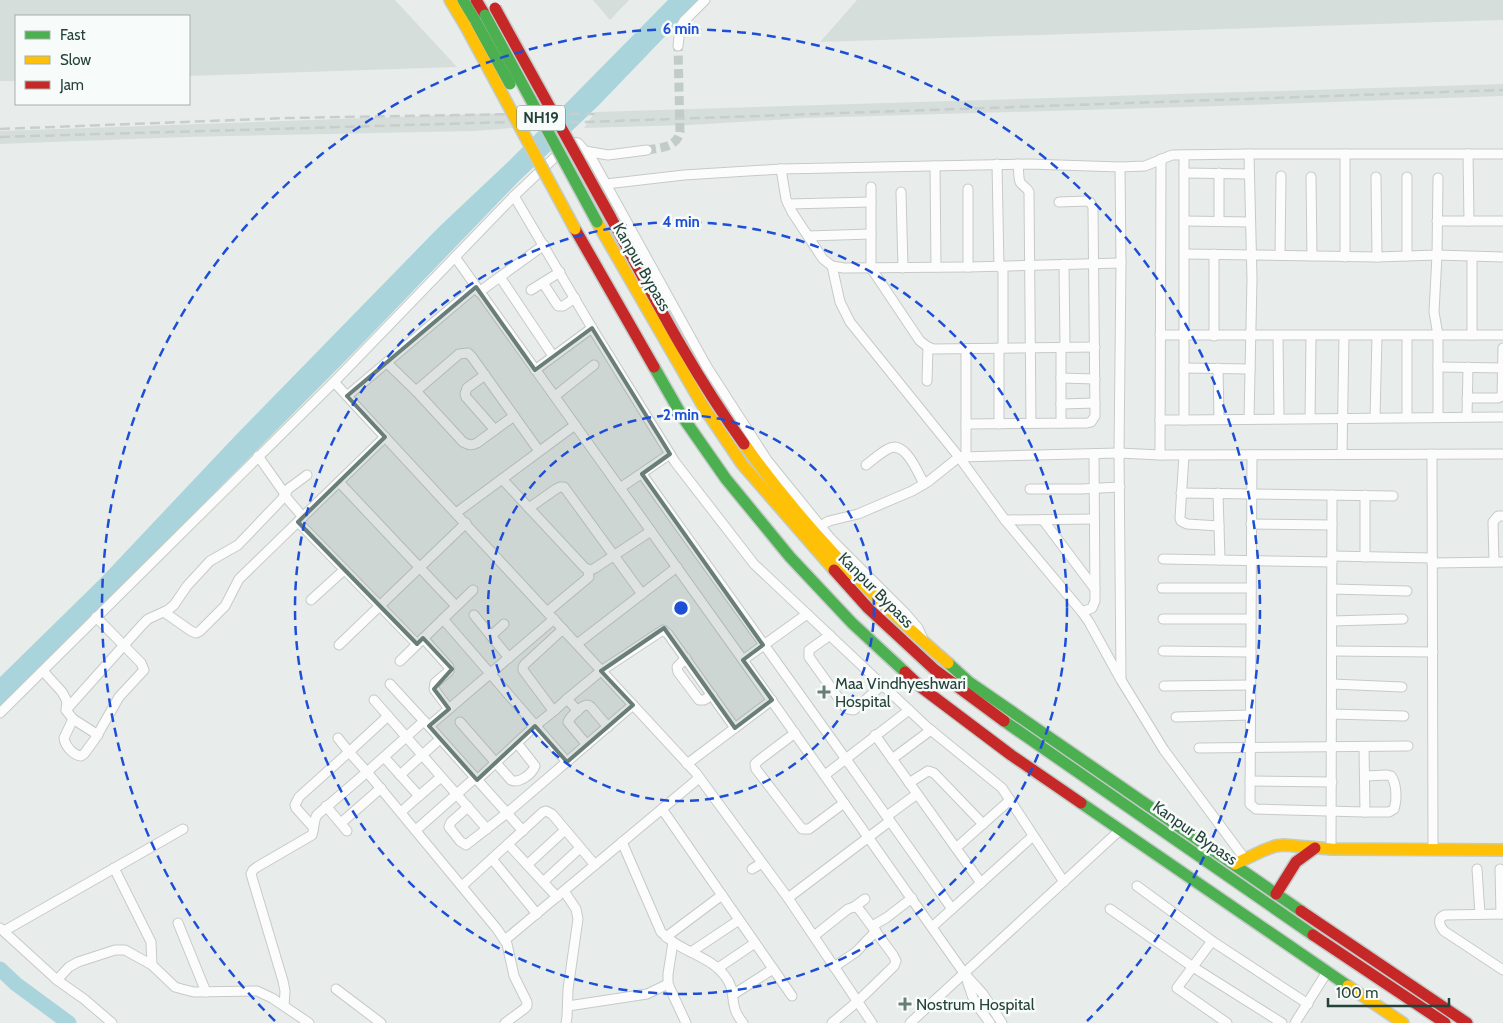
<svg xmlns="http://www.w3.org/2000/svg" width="1503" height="1023" font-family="Cabin,sans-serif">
	<rect width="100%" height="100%" fill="#e8edeb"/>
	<!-- built -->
	<g fill="#d6dedb">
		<path d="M0,0h395l62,67 -268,9v-60h-173v65h-16z"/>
		<path d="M593,0h36l-19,20z"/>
		<path d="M857,0h646v20l-683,22z"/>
		<path d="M1503,84v12l-283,10 -413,12 -117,7 -106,3 11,-16z"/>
		<path d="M535,112l1,14 -61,5 -289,6 -186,7v-13z"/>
	</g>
	<!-- water -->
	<path fill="#a9d4db" d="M668,0h32l-101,105 -81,77 -156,162 -362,365v-32l101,-99 134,-142 204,-209 71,-67z"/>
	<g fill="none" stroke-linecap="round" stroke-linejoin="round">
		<!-- river -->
		<path stroke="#a9d4db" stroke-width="15" d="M0,969l16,15 53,39"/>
		<!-- street-tunnel -->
		<path stroke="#c1cbc8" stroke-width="9" stroke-dasharray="9 4.5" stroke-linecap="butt" d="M647,150c14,-2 30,-3 33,-18l-2,-86"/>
		<defs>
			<g id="street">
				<path d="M678,46l2,-18 4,-7 21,-21"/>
				<path d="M585,151l23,4 39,-5"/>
				<path d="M1249,154l3,125 -3,140"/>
				<path d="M1468,154l1,67"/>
				<path d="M1184,155v265l319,-3"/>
				<path d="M997,164l2,103"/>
				<path d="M1018,164c1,5 0,13 2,18 3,5 7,5 9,10l2,231"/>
				<path d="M935,166l1,101"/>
				<path d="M1120,167l1,96 -2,190 2,226"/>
				<path d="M781,169l5,30 6,13 31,47 9,7 12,2 124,-1 153,-4"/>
				<path d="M1184,173l65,1"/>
				<path d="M1219,173v48"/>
				<path d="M1311,177l1,79"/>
				<path d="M1376,177l1,80"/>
				<path d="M606,184l78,-9 97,-6 248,-5 91,3 25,-1 27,-11 77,-1h254"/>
				<path d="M871,187v81l49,73 8,6 6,2 161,-2"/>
				<path d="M901,192l2,76"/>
				<path d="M514,196l78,132 83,134 79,102 173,163 75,61 62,94"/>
				<path d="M788,204l83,-2"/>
				<path d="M1185,221l65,1"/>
				<path d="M1437,221h66"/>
				<path d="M808,236l63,-2"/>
				<path d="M1185,254l192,3 60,-2 1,-77"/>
				<path d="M1214,254v82"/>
				<path d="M1280,255l1,-79"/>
				<path d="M1407,256v-79"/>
				<path d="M455,257l288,403 221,313 19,21 19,29"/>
				<path d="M1345,257v-103"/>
				<path d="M1472,257v78"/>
				<path d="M1064,264l1,83"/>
				<path d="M832,266l8,36 10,20 109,135 46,63 77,92 7,10 32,58 43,70 81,109"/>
				<path d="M968,267v-78"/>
				<path d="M1003,267v81"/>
				<path d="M500,277l53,79"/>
				<path d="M543,283l15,23h5l12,-8"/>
				<path d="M531,290l29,-18"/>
				<path d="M479,292l65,-47"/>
				<path d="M1160,335h278l-4,-23 3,-57 66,2"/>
				<path d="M1278,336l1,82"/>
				<path d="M1407,336v81"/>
				<path d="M1061,347v76"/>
				<path d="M966,349v108"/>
				<path d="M387,363l29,28 43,-37 9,-1 4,4 67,94"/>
				<path d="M1438,367l65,1"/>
				<path d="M1184,368l66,1"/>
				<path d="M1218,368l1,51"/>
				<path d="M535,370l57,-42"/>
				<path d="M485,375l-18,13 -2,6 1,3 29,33"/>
				<path d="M1061,378l34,1"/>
				<path d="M927,381l1,-34"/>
				<path d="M334,382l362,391 92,125 84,125"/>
				<path d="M416,391l47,51c6,3 8,4 14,1l37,-27"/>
				<path d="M347,396l129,-109"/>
				<path d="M555,396l39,-31"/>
				<path d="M1467,398h31l4,-2 1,-48"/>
				<path d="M1061,404l34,-1"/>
				<path d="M1438,417v-82h65"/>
				<path d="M1467,417l1,-50"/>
				<path d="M1310,418l1,-82"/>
				<path d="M1375,418l2,-82"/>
				<path d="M1160,420h24"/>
				<path d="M966,424l121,-1 4,-1 4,-6 -2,-209 -3,-5 -4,-1 -27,1"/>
				<path d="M999,424v-76"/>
				<path d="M1342,454l2,-118"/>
				<path d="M1432,454l1,396"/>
				<path d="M1160,455l1,-296"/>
				<path d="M1184,455l-4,63 1,3 6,3 32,2"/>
				<path d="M1252,455l-2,349 6,5 109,3 -1,-65"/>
				<path d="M866,465c7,-5 14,-12 22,-16 17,-10 30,24 36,35"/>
				<path d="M642,474c103,145 208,289 310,435"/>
				<path d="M502,479l83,89 6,2 4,-2 56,-37"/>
				<path d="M339,482l117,124"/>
				<path d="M620,488l50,-34"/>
				<path d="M1030,489h51l39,-2"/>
				<path d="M1181,493l212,3"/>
				<path d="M1218,493l2,67"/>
				<path d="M529,508l27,-19 4,-2h4l78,107"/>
				<path d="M456,513l119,-88"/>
				<path d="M303,517l-18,-21 3,-7 19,-14"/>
				<path d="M1005,520l89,-1"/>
				<path d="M1043,520l52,69"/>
				<path d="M298,522l119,122"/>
				<path d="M1251,524l81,1"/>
				<path d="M820,526l9,-5 29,-7 54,-23 17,-10 30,-24 160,-4 41,2 343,-1"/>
				<path d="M1332,556l100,2"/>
				<path d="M1365,557v-62"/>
				<path d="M1163,559l169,3"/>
				<path d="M1494,562l-1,-40 5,-6h5"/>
				<path d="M1432,563l71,-1"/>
				<path d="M1162,588h89"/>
				<path d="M1332,589l75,2"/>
				<path d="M311,600l33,-30"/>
				<path d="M164,612l27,19 5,2 4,-2 25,-25 14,-27 146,-142"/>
				<path d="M547,612l42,-35 -1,-7"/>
				<path d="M1082,612l10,-4 3,-7 -1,-147"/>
				<path d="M474,615l35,43"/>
				<path d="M443,619l124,143"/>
				<path d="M1163,619h88"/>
				<path d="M1332,621l71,-2"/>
				<path d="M563,629l-38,35 -2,3v3l29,39 3,1 12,-11 11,12"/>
				<path d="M830,635l-21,15v7l36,50 3,2 6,1 28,-25"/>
				<path d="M491,636l13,-12"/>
				<path d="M423,638l26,29v4l-14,12 -1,6 15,20"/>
				<path d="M577,644l100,-77"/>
				<path d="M339,645l127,-122"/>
				<path d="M1163,651l88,1"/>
				<path d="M1332,651l101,1"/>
				<path d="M686,658l-9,9 1,5 21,28h5l8,-5"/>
				<path d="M743,660l64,-46"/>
				<path d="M400,661l73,-71"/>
				<path d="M43,671l19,21 5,9 -1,9 7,9 -9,19c1,8 9,17 17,18l3,-2 11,-15 24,-42 25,-27 -3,-7 -45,-46"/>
				<path d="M390,684l34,37"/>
				<path d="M1332,684l70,3"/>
				<path d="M1164,686l87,-1"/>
				<path d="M567,699l34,-28 62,-41 5,4 67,94"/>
				<path d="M374,700l113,129"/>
				<path d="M66,710l76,-85 6,-6 20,-9 6,-5 13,-19 23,-25 28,-16 44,-46 3,-5 -27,-38"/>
				<path d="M0,713l334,-331 180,-186 57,-54 7,1 14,16 115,208 60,93 64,79 75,75 12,14 5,11"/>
				<path d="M1332,714l72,2"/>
				<path d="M1176,717l74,-2"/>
				<path d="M73,719l25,16"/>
				<path d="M460,722l51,58c8,4 21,-6 24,-14l-18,-23"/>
				<path d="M429,726l94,105"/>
				<path d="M795,733l-37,28 -3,3 1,5 46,60h7l35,-26"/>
				<path d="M875,735l106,148"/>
				<path d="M338,738l11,14 39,-36"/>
				<path d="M587,745l-19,-23c2,-5 14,-17 19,-17 1,0 3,1 4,2l17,20"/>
				<path d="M1199,748l209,-2"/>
				<path d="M384,757l35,39 22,-19"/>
				<path d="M892,759l39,-29"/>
				<path d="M687,764l85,-64"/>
				<path d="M400,775l40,-36"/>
				<path d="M825,775l84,-65"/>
				<path d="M1365,776l22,-1 4,1c6,8 6,24 3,33l-5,3h-24"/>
				<path d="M477,780l58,-54 20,-16"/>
				<path d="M1250,781l82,1"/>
				<path d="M909,783l19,-12 6,2 49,51"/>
				<path d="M326,806l21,25"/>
				<path d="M468,807l-17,15 -2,5 11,14 6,4 41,-32 126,-108"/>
				<path d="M662,809l130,187"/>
				<path d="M401,812l18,-16"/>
				<path d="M887,816l30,-22"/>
				<path d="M341,823l40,-35"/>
				<path d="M313,827l-17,-19 -1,-3 4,-8 50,-45 18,20 57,-51 5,5 125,-107"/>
				<path d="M416,830l59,-52"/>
				<path d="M622,842l39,90c19,20 48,23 64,44 10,13 6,20 10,33 1,5 5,10 8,14"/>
				<path d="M508,844l49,53"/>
				<path d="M956,848l54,-48"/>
				<path d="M1331,849l1,-354"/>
				<path d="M492,859l45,55"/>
				<path d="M527,865l38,-35"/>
				<path d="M114,868l37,74 1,23"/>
				<path d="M752,869l10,-6"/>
				<path d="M1477,869l3,45"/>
				<path d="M1500,869l1,45"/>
				<path d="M543,882l37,-34"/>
				<path d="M462,886l81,-74 3,-1 6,3 43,51"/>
				<path d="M1137,886l75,55 96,63"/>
				<path d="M564,891l12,18 2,10 -10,70 -1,28 -1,6"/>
				<path d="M788,898l102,-77"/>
				<path d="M854,907l11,-8"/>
				<path d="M1110,909l83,58 89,56"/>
				<path d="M1503,914l-58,1c-8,3 -6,10 -1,16l59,39"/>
				<path d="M178,923l28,69"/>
				<path d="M872,926l14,-8 26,-20"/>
				<path d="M932,927l101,-91"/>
				<path d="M0,928l57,52 12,-13 9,-5 37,-12h10l27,15 23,22 7,2 12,3 63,-1 15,7 37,25"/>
				<path d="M4,931l179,-102"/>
				<path d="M814,936l34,-27 6,-2 4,1 4,5 31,42 3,6 -2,5 -36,35 -26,22"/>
				<path d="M666,937l56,-42"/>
				<path d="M505,940l194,-162"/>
				<path d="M1212,941l-35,47 50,35"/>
				<path d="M673,942l-5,32v10l18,39"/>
				<path d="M691,952l48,-32"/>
				<path d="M834,967l22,-15 20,-21"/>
				<path d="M718,968l37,-25"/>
				<path d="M57,980l27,19 28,24"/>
				<path d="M967,980l7,21 16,22"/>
				<path d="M336,989l45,34"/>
				<path d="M734,994l39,-25"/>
				<path d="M284,1006l1,-15 -2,-10 -32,-107 2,-4 4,-3 55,-32c3,-7 1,-14 5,-20l50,-43 130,157 10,15 7,32 13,26v4l-3,3 -19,14"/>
				<path d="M568,1006l79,-12 21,-10"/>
				<path d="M910,1023l210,-193"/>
				<path d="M1295,1023l32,-51"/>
			</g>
			<g id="fast">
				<path d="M463,0l13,22"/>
				<path d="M654,367l28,49 44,63 64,78 62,66 53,49"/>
				<path d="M948,663l21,19 332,229"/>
				<path d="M1004,721l309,214"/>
				<path d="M1081,803l267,183"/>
			</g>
			<g id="slow">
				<path d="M450,0l15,25"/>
				<path d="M597,222l106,184 39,58 92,106"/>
				<path d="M744,444c58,81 128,154 204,219"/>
				<path d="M1235,864l27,-13 13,-5 9,-1 47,4 172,1"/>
				<path d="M1348,986l55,37"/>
			</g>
			<g id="jam">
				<path d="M476,0l9,15"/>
				<path d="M610,216c42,78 82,156 134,228"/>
				<path d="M575,229l79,138"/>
				<path d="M834,570l34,38 67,62 69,51"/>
				<path d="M905,672l17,16 89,67 70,48"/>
				<path d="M1276,894l20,-32 19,-14"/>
				<path d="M1301,911l166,112"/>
				<path d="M1313,935l132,88"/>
			</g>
		</defs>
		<!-- street casing -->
		<use href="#street" stroke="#c5cac8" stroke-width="11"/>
		<!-- fast casing -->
		<use href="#fast" stroke="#c3cbc8" stroke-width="14"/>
		<!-- slow casing -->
		<use href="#slow" stroke="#c3cbc8" stroke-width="14"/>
		<!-- jam casing -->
		<use href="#jam" stroke="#c3cbc8" stroke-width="14"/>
		<!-- street -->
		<use href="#street" stroke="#fcfcfc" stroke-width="9"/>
		<!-- fast -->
		<use href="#fast" stroke="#4caf50" stroke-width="11"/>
		<!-- slow -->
		<use href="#slow" stroke="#ffc107" stroke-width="11"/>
		<!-- jam -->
		<use href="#jam" stroke="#c62828" stroke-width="11"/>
		<!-- rail -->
		<g stroke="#c9cdcc" stroke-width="2.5" stroke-dasharray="10 5" stroke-linecap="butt">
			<path d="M0,129l288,-11 234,-4h77"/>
			<path d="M0,137l511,-15h74l918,-32"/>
		</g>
		<defs>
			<g id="fast-bridge">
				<path d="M485,15l112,207"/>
				<path d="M476,22l34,62"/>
			</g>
			<path id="slow-bridge" d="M465,25l110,204"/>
			<path id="jam-bridge" d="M495,8l115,208"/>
		</defs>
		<!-- fast-bridge casing -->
		<use href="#fast-bridge" stroke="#c3cbc8" stroke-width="14" stroke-linecap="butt"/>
		<!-- slow-bridge casing -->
		<use href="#slow-bridge" stroke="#c3cbc8" stroke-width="14" stroke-linecap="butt"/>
		<!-- jam-bridge casing -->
		<use href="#jam-bridge" stroke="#c3cbc8" stroke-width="14" stroke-linecap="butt"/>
		<!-- fast-bridge -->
		<use href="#fast-bridge" stroke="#4caf50" stroke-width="11"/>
		<!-- slow-bridge -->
		<use href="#slow-bridge" stroke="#ffc107" stroke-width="11"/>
		<!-- jam-bridge -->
		<use href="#jam-bridge" stroke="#c62828" stroke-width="11"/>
	</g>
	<!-- marked area -->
	<path fill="#697e78" fill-opacity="0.2" stroke="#697e78" stroke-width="4" stroke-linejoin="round" d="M476,287l59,83 57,-42 78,126 -28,20 121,171 -20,15 29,40 -37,28 -71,-100 -63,43 32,34 -66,57 -32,-36 -58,54 -48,-54 20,-17 -15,-20 18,-20 -29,-31 -6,6 -119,-122 87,-85 -38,-41z"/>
	<!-- distance rings -->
	<g fill="none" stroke="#1d4ed8" stroke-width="2.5" stroke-dasharray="9 6">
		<circle cx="681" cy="608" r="193"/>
		<circle cx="681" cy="608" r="386"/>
		<path d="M275 1021A579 579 0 1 1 1087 1021"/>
	</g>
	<!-- markers -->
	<g fill="#697e78" stroke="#f7fbf9" stroke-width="2">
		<path d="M821.5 684.5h5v5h5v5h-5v5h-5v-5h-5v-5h5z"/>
		<path d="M902.5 996.5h5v5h5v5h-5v5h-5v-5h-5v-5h5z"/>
	</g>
	<g text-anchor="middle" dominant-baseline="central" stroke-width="5" stroke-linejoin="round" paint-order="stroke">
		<!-- shield labels -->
		<rect fill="#f7fbf9" stroke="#637a73" stroke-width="1" x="517" y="105.5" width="48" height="25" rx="4"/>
		<g font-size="15" font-weight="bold" fill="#24423a">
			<text x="541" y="118">NH19</text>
		</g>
		<!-- street labels -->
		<g font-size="16" fill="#24423a" stroke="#f7fbf9">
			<text transform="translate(642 267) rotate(60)">Kanpur Bypass</text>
			<text transform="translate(876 590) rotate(45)">Kanpur Bypass</text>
			<text transform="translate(1195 833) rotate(35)">Kanpur Bypass</text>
		</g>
		<!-- poi labels -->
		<g font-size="16" fill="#24423a" stroke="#f7fbf9" text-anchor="start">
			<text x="835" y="683">Maa Vindhyeshwari<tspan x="835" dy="18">Hospital</tspan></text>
			<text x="916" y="1004">Nostrum Hospital</text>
		</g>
	</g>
	<circle cx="681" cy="608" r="8" fill="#1d4ed8" stroke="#f7fbf9" stroke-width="2.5"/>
	<g font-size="15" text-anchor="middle" font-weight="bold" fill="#1d4ed8" stroke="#f7fbf9" stroke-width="5" stroke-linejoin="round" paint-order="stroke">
		<text x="681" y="34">6 min</text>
		<text x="681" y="227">4 min</text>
		<text x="681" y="420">2 min</text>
	</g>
	<!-- legend -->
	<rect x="15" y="15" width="175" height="90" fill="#f7fbf9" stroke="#a3b1ad"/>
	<rect x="25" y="31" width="25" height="8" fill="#4caf50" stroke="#a3b1ad"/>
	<text x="60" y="40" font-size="15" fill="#24423a">Fast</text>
	<rect x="25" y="56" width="25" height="8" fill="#ffc107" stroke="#a3b1ad"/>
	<text x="60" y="65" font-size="15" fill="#24423a">Slow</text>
	<rect x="25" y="81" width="25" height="8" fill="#c62828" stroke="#a3b1ad"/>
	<text x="60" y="90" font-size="15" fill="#24423a">Jam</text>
	<!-- scale -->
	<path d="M1328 998v8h121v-8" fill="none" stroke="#24423a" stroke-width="2.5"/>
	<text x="1336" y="998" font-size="15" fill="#24423a" stroke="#f7fbf9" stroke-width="4" paint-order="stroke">100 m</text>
</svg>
